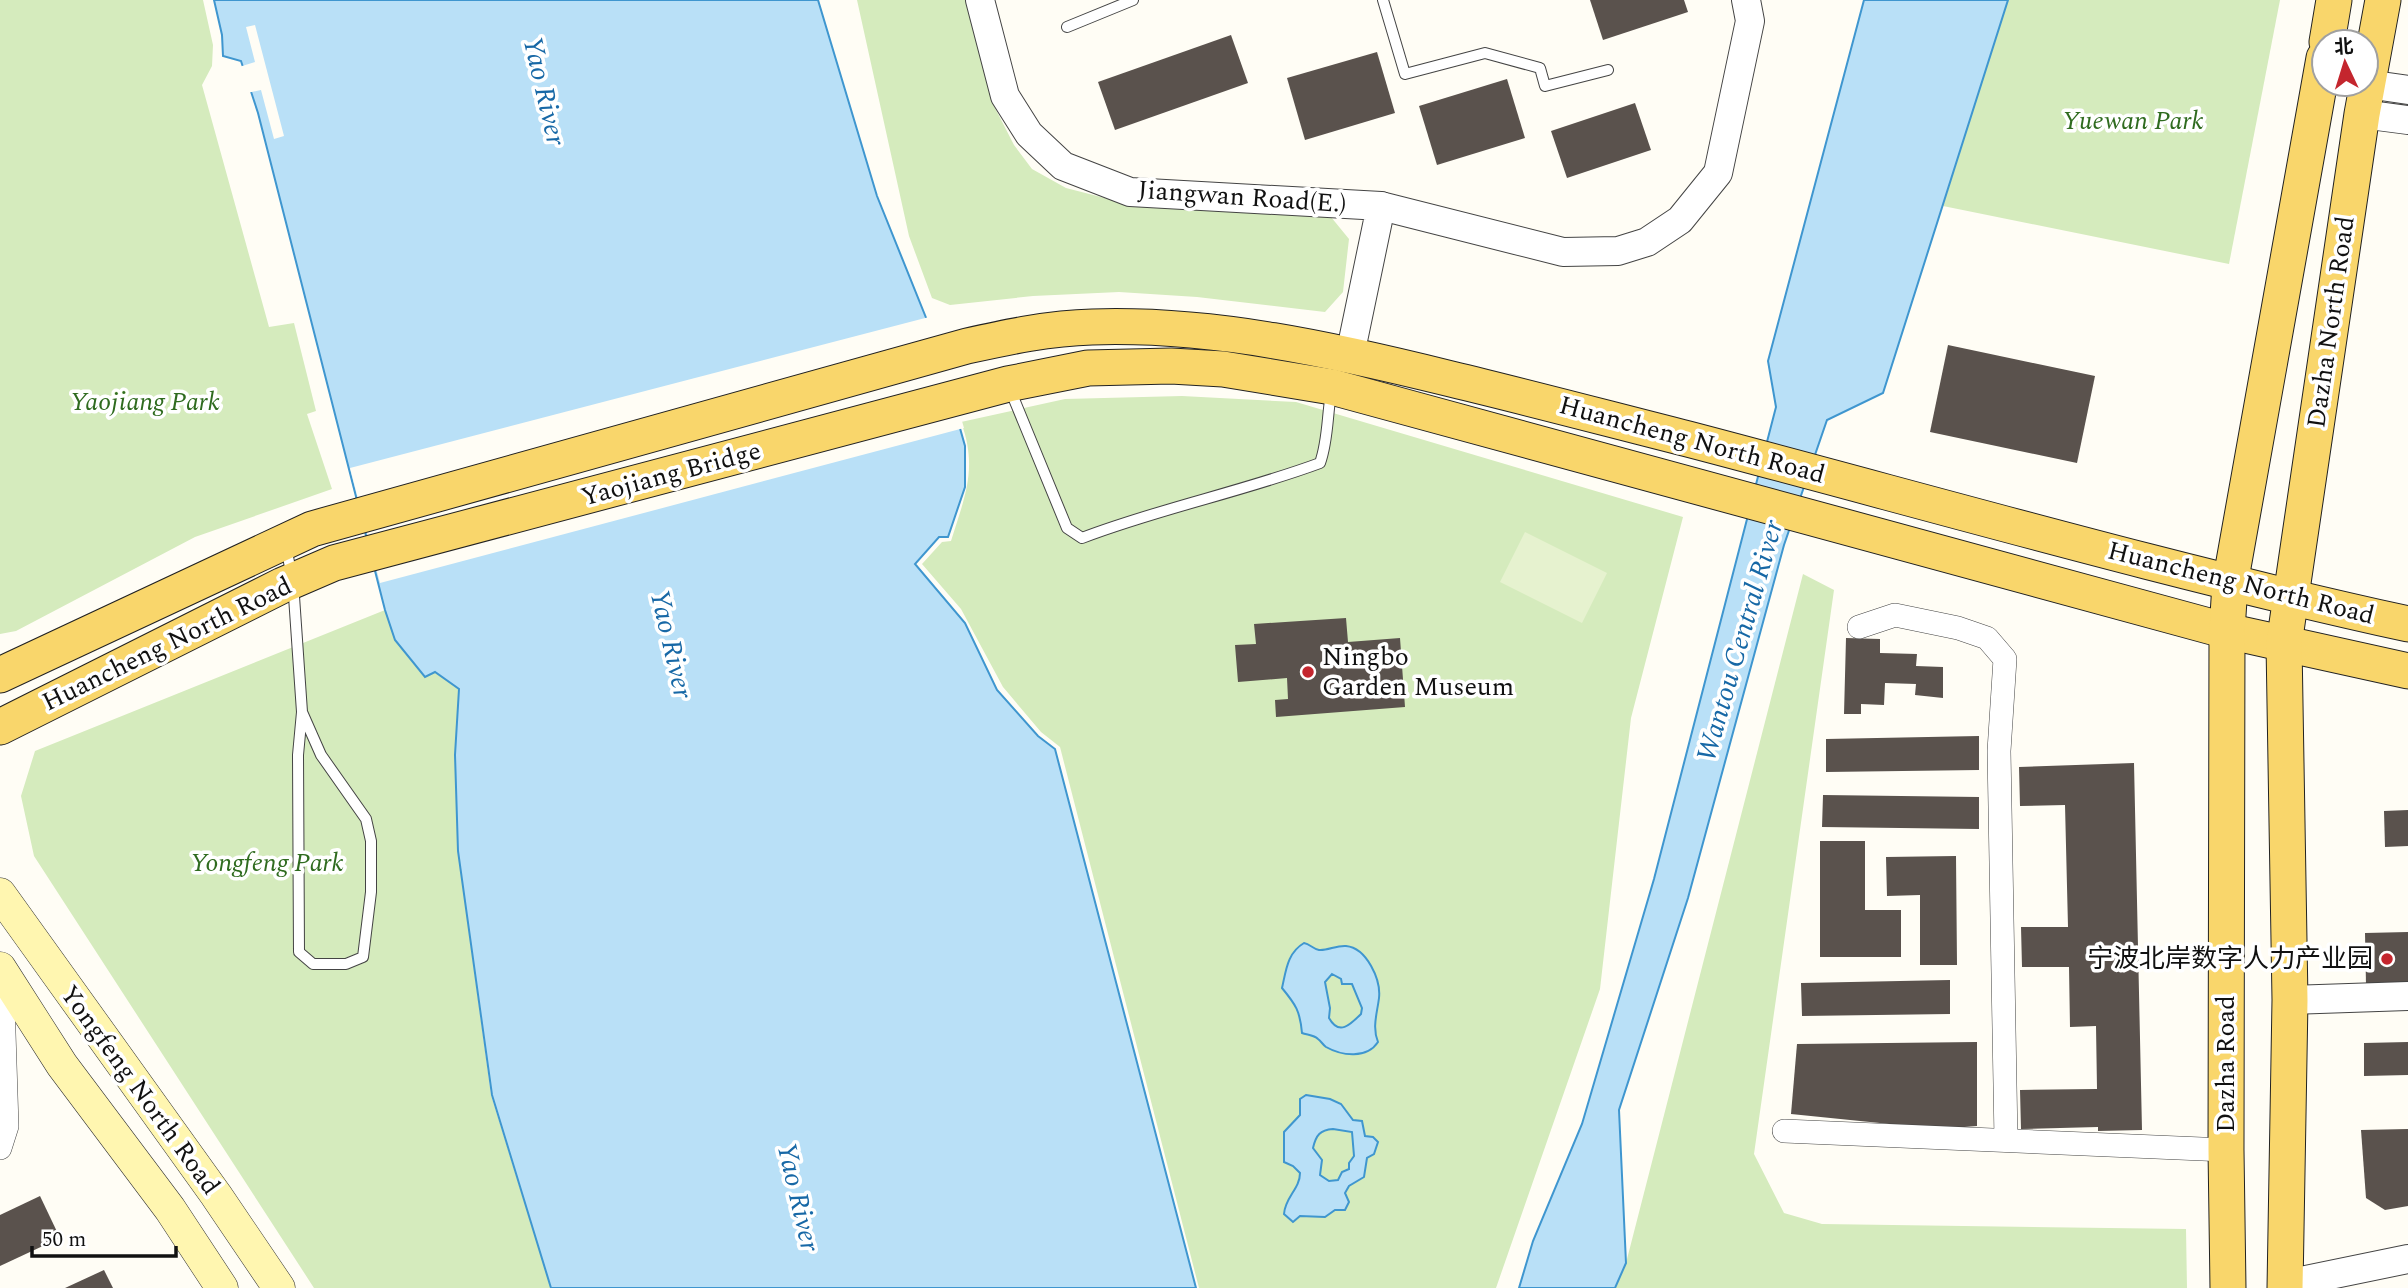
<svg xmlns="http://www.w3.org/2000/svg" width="2408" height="1288" font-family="Spectral,'Noto Sans SC',serif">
	<rect width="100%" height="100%" fill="#fffdf5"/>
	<!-- green -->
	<g fill="#d5ebbd">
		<path d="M0,0h203l10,45 -1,21 -10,19 67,242 25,-4 22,88 -9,3 25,75 -137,48 -179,94 -16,3z"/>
		<path d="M857,0h109l27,104 21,41 18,24 34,19 66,17 199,12 18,22 -6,53 -18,20 -128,-15 -78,-5 -86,4 -83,9 -18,-7 -23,-62z"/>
		<path d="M2008,0h272l-51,264 -286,-58z"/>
		<path d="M1182,396l114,6 387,115 -52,201 -31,271 -104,299h-297l-139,-541 -19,-15 -38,-45 -42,-78 -39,-45 20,-22 9,-1c14,-45 27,-73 10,-119l104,-23z"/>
		<path d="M1803,574l31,16 -80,564 30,59 38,11 364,5 1,59h-572l11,-25z"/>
		<path d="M385,610l10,30 64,49 -4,66 3,96 33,244 60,193h-237l-280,-432 -13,-60 14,-45z"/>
	</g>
	<!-- pitch -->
	<path fill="#e6f2cf" d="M1525,532l82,41 -25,50 -82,-41z"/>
	<!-- water -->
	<g fill="#b9e0f7" stroke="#3f96cf" stroke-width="2" fill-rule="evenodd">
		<path d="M214,0h604l59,196 58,144 30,106v41l-17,50h-9l-24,27 50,59 32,67 41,46 17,13 141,539h-645l-59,-193 -34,-244 -3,-96 4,-66 -24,-17 -10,5 -30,-37 -10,-30 -127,-497 -17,-52 -18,-5 -1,-21z"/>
		<path d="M1864,0h144l-125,393 -56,27 -43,125 -96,353 -69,212 7,153 -11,25h-96l14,-47 49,-117 72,-245 122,-472 -8,-46z"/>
		<path d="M1304,943c6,1 9,6 15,7 8,1 18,-5 27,-4 21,2 35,34 33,52 -2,16 -7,29 -1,44 -11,17 -36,14 -52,5 -3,-2 -5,-6 -8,-8 -4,-4 -11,-4 -16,-6 -2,-22 -6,-28 -20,-45 4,-17 5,-35 22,-45zM1332,974l9,5 1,5h10l10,24 -1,6c-11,11 -22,22 -32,4l1,-10 -5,-26z"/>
		<path d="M1306,1095l24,4 11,5 12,16 9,1 3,15 8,1 5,5 -4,12 -7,4 -3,19 -15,9 -4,7 4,9 -4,8h-10l-10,7 -25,-1 -7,6 -9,-8c1,-17 16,-25 16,-41l-7,-7 -9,-4v-30l16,-17v-16zM1333,1129l19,3 2,24 -5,7v6l-7,3 -4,8 -9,1 -9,-6 2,-15 -9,-12c3,-13 7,-18 20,-19z"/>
	</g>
	<!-- pier -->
	<g fill="#fffdf5">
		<path d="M255,25l29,111 -10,3 -13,-49 -14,3 -8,-26 16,-5 -9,-35z"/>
		<path d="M929,317l9,22 26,89 -584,155 -30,-115z"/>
	</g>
	<!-- building -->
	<g fill="#5a524d">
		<path d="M1590,0h94l4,12 -85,28z"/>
		<path d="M1231,35l17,48 -133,47 -17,-48z"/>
		<path d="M1377,52l18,61 -90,27 -18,-62z"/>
		<path d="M1507,79l18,59 -88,27 -18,-59z"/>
		<path d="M1635,103l16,47 -84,28 -16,-47z"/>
		<path d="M1948,345l147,31 -18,87 -147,-31z"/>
		<path d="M1346,618l2,24 52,-4 5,69 -129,10 -1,-17 13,-1 -1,-21 -49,4 -3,-37 21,-1 -2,-20z"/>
		<path d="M1846,638l34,1v14l37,1 -1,12 27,1v31l-28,-3 1,-11 -31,-1 -1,22 -23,-1v10h-17z"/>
		<path d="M1979,736v34l-153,2v-33z"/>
		<path d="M2134,763l8,367 -44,1v-4l-77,2 -1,-39 77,-1 -1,-63 -26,1 -1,-60h-47l-1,-40h47l-3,-122 -45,1 -1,-39z"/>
		<path d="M1823,795l156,2v32l-157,-2z"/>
		<path d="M2408,810v36l-23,1 -1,-36z"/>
		<path d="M1820,841h45v69h36v47h-81z"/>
		<path d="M1956,856l1,109h-37v-70l-33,1 -1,-39z"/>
		<path d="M2408,932v52l-42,1 -1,-52z"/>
		<path d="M1950,980v34l-148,2 -1,-33z"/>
		<path d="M1977,1042v84l-38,3 -148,-15 6,-70z"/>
		<path d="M2408,1042v33l-44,1v-33z"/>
		<path d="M2408,1129v77l-23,4 -19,-12 -5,-68z"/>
		<path d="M40,1196l20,42 -60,28v-51z"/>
		<path d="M104,1270l9,18h-48z"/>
	</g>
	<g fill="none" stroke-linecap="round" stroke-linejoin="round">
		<defs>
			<g id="service">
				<path d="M1383,0l22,74 80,-21 55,15 5,18 63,-16"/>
				<path d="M1067,27l66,-27"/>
				<path d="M1009,387l58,141 15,10c78,-30 160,-46 238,-75 8,-22 7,-46 11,-70"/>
				<path d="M286,547l7,35 9,130 -4,43 1,197 14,12h33l17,-7 8,-65v-51l-5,-22 -45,-64 -19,-43"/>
			</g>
			<g id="minor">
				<path d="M1859,627l36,-12 63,13 29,10 18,21 -6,92 7,389"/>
				<path d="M1784,1131l442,19"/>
				<path d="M0,1148l7,-22 -5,-155"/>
			</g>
			<g id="tertiary">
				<path d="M980,0l25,96 24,38 34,32 67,26 251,14 -31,149"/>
				<path d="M2367,84l41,6"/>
				<path d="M2362,114l46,6"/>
				<path d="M1381,206l182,46 55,-1 29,-9 33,-22 38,-47 32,-152 -4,-21"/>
				<path d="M2290,1000l118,-4"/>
				<path d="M2286,1284l122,-25"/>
			</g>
			<g id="secondary">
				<path d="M0,894l216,301 63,93"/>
				<path d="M0,968l62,97 108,144 52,79"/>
			</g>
			<g id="primary">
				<path d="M2327,42l7,-42"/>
				<path d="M0,675l312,-146 655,-183c41,-9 82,-18 125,-19 121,-4 242,23 359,52 79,19 158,40 237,60 240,63 478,132 720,185"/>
				<path d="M0,727l283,-142 51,-22 674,-179 80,-16 83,-2 52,3 109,18 895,244 181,40"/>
				<path d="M2228,1288l-2,-138 1,-519 3,-47 94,-526"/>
				<path d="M2285,1288l5,-288 -6,-356 78,-530 21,-114"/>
			</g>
		</defs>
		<!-- service casing -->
		<use href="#service" stroke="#444" stroke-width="12"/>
		<!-- minor casing -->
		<use href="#minor" stroke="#444" stroke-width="24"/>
		<!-- tertiary casing -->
		<use href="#tertiary" stroke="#444" stroke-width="30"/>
		<!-- secondary casing -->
		<use href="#secondary" stroke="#333" stroke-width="33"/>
		<!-- primary casing -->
		<use href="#primary" stroke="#222" stroke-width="37"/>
		<!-- service -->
		<use href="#service" stroke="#fff" stroke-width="10"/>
		<!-- minor -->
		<use href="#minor" stroke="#fff" stroke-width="23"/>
		<!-- tertiary -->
		<use href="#tertiary" stroke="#fff" stroke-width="28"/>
		<!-- secondary -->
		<use href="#secondary" stroke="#fff6b0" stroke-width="32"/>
		<!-- primary -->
		<use href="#primary" stroke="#f9d66b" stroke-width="35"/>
	</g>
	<!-- markers -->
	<g fill="#c4262e" stroke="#fff" stroke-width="2.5">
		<circle cx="1308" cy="672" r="7"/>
		<circle cx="2387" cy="959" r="7"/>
	</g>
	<g text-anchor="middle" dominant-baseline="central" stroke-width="7" stroke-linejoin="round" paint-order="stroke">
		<!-- park labels -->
		<g font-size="26" font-style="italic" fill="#2f6b1f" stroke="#fff">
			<text x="2133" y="121">Yuewan Park</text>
			<text x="145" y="402">Yaojiang Park</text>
			<text x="267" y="863">Yongfeng Park</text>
		</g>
		<!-- street labels -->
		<g font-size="26" fill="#111" stroke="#fff">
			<text transform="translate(1242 197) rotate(4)">Jiangwan Road(E.)</text>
			<text transform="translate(2331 322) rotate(-82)">Dazha North Road</text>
			<text transform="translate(1692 440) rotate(15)">Huancheng North Road</text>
			<text transform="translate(671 474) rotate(-15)">Yaojiang Bridge</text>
			<text transform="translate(2241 583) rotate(14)">Huancheng North Road</text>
			<text transform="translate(167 644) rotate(-26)">Huancheng North Road</text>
			<text transform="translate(2226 1064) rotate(-90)">Dazha Road</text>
			<text transform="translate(140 1090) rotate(54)">Yongfeng North Road</text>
		</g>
		<!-- poi labels -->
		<g font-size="26" fill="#111" stroke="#fff" text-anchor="start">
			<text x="1322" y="657">Ningbo<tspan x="1322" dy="30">Garden Museum</tspan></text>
			<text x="2373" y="959" text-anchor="end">宁波北岸数字人力产业园</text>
		</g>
		<!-- water labels -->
		<g font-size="28" font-style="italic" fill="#1768a6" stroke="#fff">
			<text transform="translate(544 91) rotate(77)">Yao River</text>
			<text transform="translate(1740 641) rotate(-74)">Wantou Central River</text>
			<text transform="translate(671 644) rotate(77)">Yao River</text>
			<text transform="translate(798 1197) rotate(77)">Yao River</text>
		</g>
	</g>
	<!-- north arrow -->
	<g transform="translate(2345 63) rotate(356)"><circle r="33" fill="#ffffff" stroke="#a0a0a0" stroke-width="2"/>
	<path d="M0-5L12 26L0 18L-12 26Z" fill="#c4262e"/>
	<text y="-10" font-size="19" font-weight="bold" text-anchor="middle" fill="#111111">北</text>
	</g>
	<!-- scale -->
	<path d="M32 1246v10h144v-10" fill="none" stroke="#111111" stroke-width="3.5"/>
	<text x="42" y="1246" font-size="21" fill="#111111" stroke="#ffffff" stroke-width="5" paint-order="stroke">50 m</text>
</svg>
